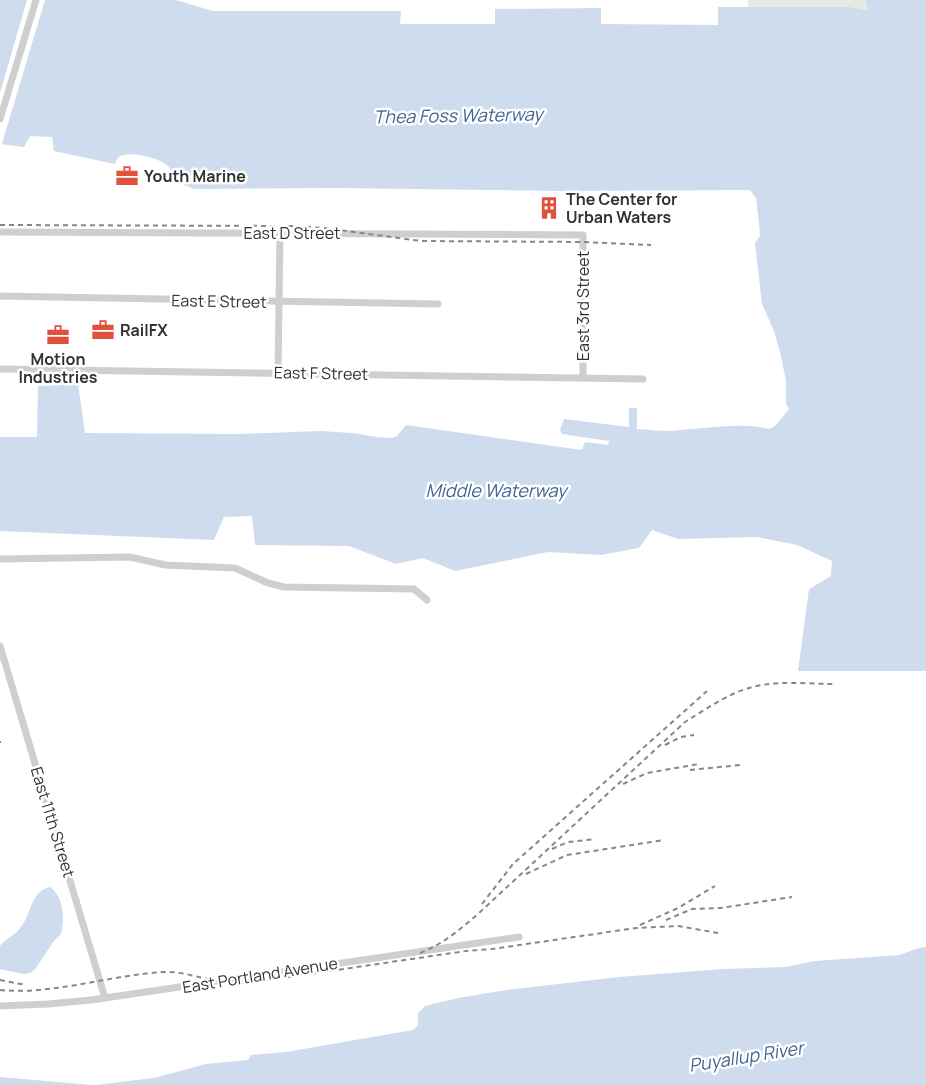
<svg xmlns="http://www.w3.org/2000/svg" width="926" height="1085" font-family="Manrope,sans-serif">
	<rect width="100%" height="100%" fill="#fff"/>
	<!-- green -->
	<path fill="#e3ebdf" d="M748,0h117l4,10 -18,-3h-103z"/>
	<!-- water -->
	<g fill="#cfdced">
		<path d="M0,0h176l37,11h188l-1,13h95v-15l106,-1v16l117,1v-18h133l17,3 -3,-10h61v671h-128l11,-82 22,-13 1,-15 -35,-16 -40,-8 -79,2 -26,-9 -13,18 -38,7 -53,-3 -93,19 -32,-13 -27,6 -47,-18 -94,-1 -3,-29 -28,1 -10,23 -214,-9v-94h37l1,-51 40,-2 7,49 152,1 83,-3 32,2 25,4 15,1 5,-2 9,-11 176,25 3,-8 23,3 1,-4 -47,-7 -2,-4 4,-11 65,8v-19h8v21c15,1 29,3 43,1 30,-2 61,-8 90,-1l6,-4 13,-16 -3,-5v-23l-6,-29 -6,-21 -12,-27 -7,-61 5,-7 -1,-12 -3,-26 -6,-8 -189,1 -225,-3 -142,1 -19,-8c-2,-5 -3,-11 -7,-15 -8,-8 -39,-16 -49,-9 -1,1 -4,6 -4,7l-61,-13 -2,-14 -22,-1 -6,11 -24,-3z"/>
		<path d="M50,887c14,10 15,32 11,47l-8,8 -17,26 -6,5 -6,1 -24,-5v-23c6,-8 16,-11 21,-19 11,-14 9,-35 29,-40z"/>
		<path d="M926,947v138h-831l59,-7 52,-14 42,-4 3,-5 35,-3 127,-22 5,-5v-12l7,-7 33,-8 48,-8 113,-13 104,-8 62,-2 30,-6 84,-6 20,-7z"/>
		<path d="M0,1077l93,8h-93z"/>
	</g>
	<!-- pier -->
	<path fill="#fff" d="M27,0h18l-44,147h-1v-54z"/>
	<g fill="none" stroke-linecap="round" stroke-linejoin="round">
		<!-- minor -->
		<g stroke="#cfcfcf" stroke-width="7">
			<path d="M0,119l36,-119"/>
			<path d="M0,232l583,3v143"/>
			<path d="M0,296l438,8"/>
			<path d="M0,369l643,10"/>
			<path d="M278,373l2,-140"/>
			<path d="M0,559l130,-2 35,8 70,3 33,15 16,4 130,2 13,11"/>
			<path d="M0,646l105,352"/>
			<path d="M0,1006l48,-2 43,-4 428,-63"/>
		</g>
		<!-- rail -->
		<g stroke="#878787" stroke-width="2" stroke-dasharray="5 4" stroke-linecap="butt">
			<path d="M0,225l295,1 29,2 97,13 162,1 68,3"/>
			<path d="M0,742h1"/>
			<path d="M665,745l16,-8 13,-2"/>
			<path d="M690,770l50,-5"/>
			<path d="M623,784l24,-11 52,-9"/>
			<path d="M552,849l16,-7 27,-3"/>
			<path d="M526,874l41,-19 97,-15"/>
			<path d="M482,904l31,-40 194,-173"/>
			<path d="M666,920l26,-11 29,-1 71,-11"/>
			<path d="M640,925l38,-17 37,-22"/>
			<path d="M420,953c23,-9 41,-24 59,-40l206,-191c23,-14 49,-33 77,-37 23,-4 48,-1 71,-1"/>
			<path d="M0,980l26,5"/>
			<path d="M0,990c55,5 109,-15 164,-18 19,-1 37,7 56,9 12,2 24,2 35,1l211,-31 26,-2 144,-21 42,-2 40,7"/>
		</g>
	</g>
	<!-- icons -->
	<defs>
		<symbol id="office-bare" viewBox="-9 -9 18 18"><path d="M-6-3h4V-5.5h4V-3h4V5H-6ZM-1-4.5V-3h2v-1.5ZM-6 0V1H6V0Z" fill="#e1503d" stroke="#fff" stroke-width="2.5" paint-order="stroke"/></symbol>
		<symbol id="building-bare" viewBox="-9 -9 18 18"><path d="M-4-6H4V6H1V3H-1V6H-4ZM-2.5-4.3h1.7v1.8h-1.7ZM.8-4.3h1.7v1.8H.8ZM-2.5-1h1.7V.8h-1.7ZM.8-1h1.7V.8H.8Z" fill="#e1503d" stroke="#fff" stroke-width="2.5" paint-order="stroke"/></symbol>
	</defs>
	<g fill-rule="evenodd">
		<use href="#office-bare" x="111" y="160" width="32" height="32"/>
		<use href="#building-bare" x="533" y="192" width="32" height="32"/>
		<use href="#office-bare" x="87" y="314" width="32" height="32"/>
		<use href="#office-bare" x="42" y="319" width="32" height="32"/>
	</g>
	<g text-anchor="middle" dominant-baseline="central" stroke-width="5" stroke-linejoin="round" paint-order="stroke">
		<!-- poi labels -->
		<g font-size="16" font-weight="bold" fill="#323232" stroke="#fff" text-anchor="start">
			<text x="144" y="176">Youth Marine</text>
			<text x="566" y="199">The Center for<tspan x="566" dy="18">Urban Waters</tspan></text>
			<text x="120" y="330">RailFX</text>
			<text x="58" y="359" text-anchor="middle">Motion<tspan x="58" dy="18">Industries</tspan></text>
		</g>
		<!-- street labels -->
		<g font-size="16" fill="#323232" stroke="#fff">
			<text x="292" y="233">East D Street</text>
			<text transform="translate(219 301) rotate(1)">East E Street</text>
			<text transform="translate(583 306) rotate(-90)">East 3rd Street</text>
			<text transform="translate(321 373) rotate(1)">East F Street</text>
			<text transform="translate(53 822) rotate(73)">East 11th Street</text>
			<text transform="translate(260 975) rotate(-9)">East Portland Avenue</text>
		</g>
		<!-- water labels -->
		<g font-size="18" font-style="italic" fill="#416493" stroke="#fff">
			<text transform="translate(458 115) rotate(-1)">Thea Foss Waterway</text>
			<text x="496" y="490">Middle Waterway</text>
			<text transform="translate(746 1056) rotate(-9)">Puyallup River</text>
		</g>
	</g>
</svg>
